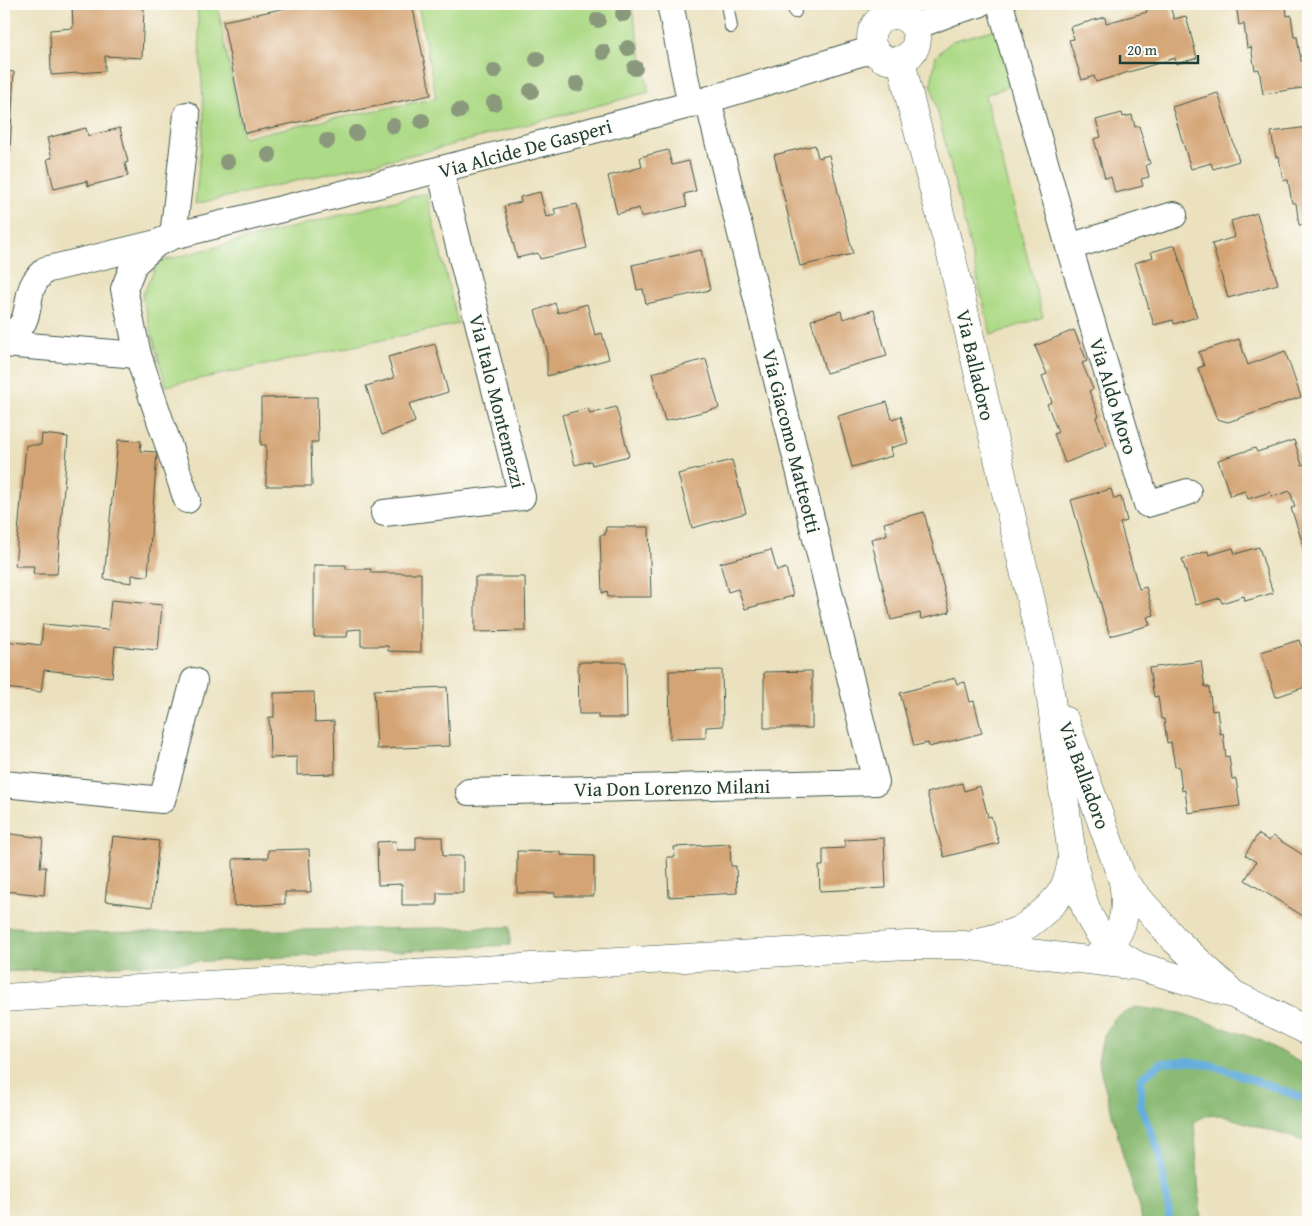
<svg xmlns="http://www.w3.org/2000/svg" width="1312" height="1226" font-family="'Gentium Book Plus',serif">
	<rect width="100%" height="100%" fill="#fdfcf7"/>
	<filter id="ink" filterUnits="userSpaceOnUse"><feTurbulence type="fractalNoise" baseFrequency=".02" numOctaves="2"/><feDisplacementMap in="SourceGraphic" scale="10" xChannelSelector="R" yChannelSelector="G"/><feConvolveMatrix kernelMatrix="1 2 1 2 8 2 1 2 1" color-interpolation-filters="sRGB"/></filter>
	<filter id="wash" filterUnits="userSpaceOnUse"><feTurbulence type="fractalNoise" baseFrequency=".0096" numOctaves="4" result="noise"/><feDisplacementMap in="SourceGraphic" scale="20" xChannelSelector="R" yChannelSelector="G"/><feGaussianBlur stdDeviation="1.12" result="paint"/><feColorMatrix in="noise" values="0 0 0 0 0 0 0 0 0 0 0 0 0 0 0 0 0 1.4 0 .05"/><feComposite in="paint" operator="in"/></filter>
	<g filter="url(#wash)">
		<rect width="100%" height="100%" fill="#ebe1be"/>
		<!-- green -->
		<g fill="#adda86" stroke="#668c5d">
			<path d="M197,4h20l26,133 193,-39 -18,-94h213l18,88 -217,58 -237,54 9,-85z"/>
			<path d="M997,29l13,57 -25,9 58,222 -52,18 -60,-251 5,-28 16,-15z"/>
			<path d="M426,193l32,131 -292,62 -24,-90 16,-34z"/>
		</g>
		<!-- forest -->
		<g fill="#8aba73" stroke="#547c54">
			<path d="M4,926l73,7 433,-6v18l-506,27z"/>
			<path d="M1135,1007l46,6 81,28 46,26v76l-7,-3 -81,-25 -15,1 -11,6 7,100h-59l-2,-14 -16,-49 -26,-98 5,-24 11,-18z"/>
		</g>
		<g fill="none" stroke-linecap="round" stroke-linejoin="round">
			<!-- stream -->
			<path stroke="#65aedc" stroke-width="8" d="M1169,1222v-10l-10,-60 -18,-45v-29l20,-15 25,-2 26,4 96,35"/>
		</g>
		<g id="blocks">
			<!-- building -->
			<g fill="#d4a474">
				<path d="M72,4h33v2l39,2 -2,50 -37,-2v15l-54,4 -1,-45 23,-2z"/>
				<path d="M306,4h106l19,91 -186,38 -22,-112z"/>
				<path d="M1148,4h21l5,15 12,-3 11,42 -21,6 -1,-6 -79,24 -2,-6 -12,4 -13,-40 5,-1 -4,-12 35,-10 1,6 41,-11 -2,-7z"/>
				<path d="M1236,4h50l1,12 4,-1 3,22h3l4,24h3l4,26 -45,7 -4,-25 -4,1 -4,-23 -4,1 -3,-24 -5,1z"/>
				<path d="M4,71l10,1 -4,79h-6z"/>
				<path d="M1218,93l21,68 -26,8 -2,-6 -20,6 -19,-62z"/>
				<path d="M1122,113l1,4 9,-2 3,12 4,-1 11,38 -4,1 3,12 -8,2 2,7 -28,7 -4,-16 -6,1 -11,-39 7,-2 -5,-17z"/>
				<path d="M1308,127v124h-1l-4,-26h-4l-3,-22h-4l-4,-23h-5l-4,-23h-3l-5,-25z"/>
				<path d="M86,128l2,8 32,-8 8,34 -3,1 3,13 -40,10 -1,-5 -33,8 -7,-30 5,-1 -5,-20z"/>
				<path d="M815,145l3,13 11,-3 24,99 -53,12 -26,-111z"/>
				<path d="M668,150l4,15 17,-4 7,30 -12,3 3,12 -46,11 -2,-9 -22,6 -9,-38 34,-9 -2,-10z"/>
				<path d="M540,192l6,25 10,-2 -2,-6 23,-5 10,44 -47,11 -2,-6 -21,5 -13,-52 17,-4 -1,-5z"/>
				<path d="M1257,213l21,71 -50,14 -16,-54 23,-7 -4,-16z"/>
				<path d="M1175,245l22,72 -23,7 -1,-4 -19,5 -19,-62 18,-6 -2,-5z"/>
				<path d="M701,250l9,40 -64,14 -3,-15 -6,1 -5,-25z"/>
				<path d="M555,303l3,10 29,-9 8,31 7,-2 7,26 -62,17v-26l-12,-39z"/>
				<path d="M874,310l13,46 -61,17 -15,-53 30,-9 2,8z"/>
				<path d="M1074,330l13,31 -5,2 11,26 -4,2 10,25 -3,2 11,28 -42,17 -11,-29 4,-2 -11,-28 5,-2 -10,-26 5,-2 -12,-28z"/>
				<path d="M1239,339l9,26 37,-14 16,46 -73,25 -11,-3 -19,-51 6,-2 -5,-14z"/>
				<path d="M435,344l13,48 -39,12 6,18 -33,13 -16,-49 28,-8 -6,-21z"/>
				<path d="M706,359l13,49 -54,13 -13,-48z"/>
				<path d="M317,397l1,45h-7l1,44h-46v-41h-5v-47z"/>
				<path d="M887,402l5,17 9,-3 7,27 -18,5 2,8 -40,11 -14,-51z"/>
				<path d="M616,407l13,49 -37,9 -1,-4 -16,4 -13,-50 26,-7 2,6z"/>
				<path d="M42,434l26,3 -11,137h-24l1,-8h-19l11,-121h15z"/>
				<path d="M118,440l23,1 -1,10 17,1 -9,124 -16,-1v8l-28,-4z"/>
				<path d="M1294,440l8,25 6,-2v96l-17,-51 4,-1 -5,-16 -18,6 -2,-5 -22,7 -3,-8 -15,5 -12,-36 37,-12 2,4z"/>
				<path d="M732,460l14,53 -54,15 -14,-54z"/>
				<path d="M1111,489l3,10 7,-2 6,24 -7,2 19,66 7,-2 8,28 -7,2 3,8 -40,11 -39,-136z"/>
				<path d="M924,512l26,100 -29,7 -1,-6 -29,7 -20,-81 16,-4 -3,-12z"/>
				<path d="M606,527h43l2,70h-43l-1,-6 -5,2 -2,-58h5z"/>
				<path d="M1259,547l14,46 -28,8 -1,-5 -22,7 -2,-5 -24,7 -14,-46 26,-8 1,4 24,-7 2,6z"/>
				<path d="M771,550l6,21 9,-3 7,28 -48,13 -7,-20 -10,3 -8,-29z"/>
				<path d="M314,565h32v4h25v4h50v79l-33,-1v-5h-27v-17l-13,1 -1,7h-33z"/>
				<path d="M475,577h50l1,54 -51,1z"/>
				<path d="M111,600l51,5 -4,45 -43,-4 -3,31 -68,-7 -3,22 -37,-4v-47l37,4 2,-21 65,6z"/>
				<path d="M1299,640l2,6 7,-2v42l-32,11 -15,-45z"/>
				<path d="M1201,661l4,26h4l3,24 5,-1 3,24 3,-1 3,24 3,-1 3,23h4l4,27 -52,7 -3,-23 -3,1 -3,-25 -4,1 -4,-25 -4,1 -3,-24h-3l-3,-23 -4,1 -5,-29z"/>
				<path d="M578,662h48l1,56h-29v-4h-19z"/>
				<path d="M722,670l1,56 -17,1v11l-36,1 -1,-68z"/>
				<path d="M812,671v57h-48v-56z"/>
				<path d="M955,678l2,6 8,-2 5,20 4,-1 8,32 -53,14 -1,-4 -14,3 -14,-53z"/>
				<path d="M447,687l3,59 -73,3 -3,-59z"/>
				<path d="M314,692l1,30 19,-1 1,53 -38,1v-18l-27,1 -1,-41h5v-24z"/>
				<path d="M962,783l2,8 16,-5 8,31 3,-1 8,27 -55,14 -17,-64z"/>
				<path d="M4,833l39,5 -3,29h6l-2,28 -40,-4z"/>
				<path d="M1258,834l11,7 4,-5 35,22v61l-63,-39 11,-18 -11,-7z"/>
				<path d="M113,836l46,5 -7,66 -47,-6z"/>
				<path d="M416,837h26l1,19h20v37h-26v12h-35v-21l-24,1 -1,-43 19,-1 1,9h19z"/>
				<path d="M884,838l2,50 -66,3 -1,-25h4v-17l22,-1v-8z"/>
				<path d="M730,844l1,22h5l1,27 -68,4 -2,-40h8l-1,-10z"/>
				<path d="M309,849l2,43h-26v12l-51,2 -1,-47 35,-1v-8z"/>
				<path d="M517,851l44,1v3l33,1v40h-39v-3h-38z"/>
			</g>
		</g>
	</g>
	<g filter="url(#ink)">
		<use href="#blocks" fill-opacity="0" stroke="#3e5649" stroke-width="1"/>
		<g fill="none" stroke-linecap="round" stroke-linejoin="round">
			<defs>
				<g id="service">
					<path d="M727,4l4,23"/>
					<path d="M793,4l2,8"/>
				</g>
				<g id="minor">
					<path d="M670,4l21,101"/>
					<path d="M1000,4l69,243 78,257 41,-12"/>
					<path d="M914,27l41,-16 24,-7"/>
					<path d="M173,236l14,-121"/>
					<path d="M1069,247l105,-32"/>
					<path d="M4,334c24,-4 22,-22 26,-40 2,-10 7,-17 15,-24l112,-27 16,-7c172,-43 345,-85 516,-131 62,-17 123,-38 185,-56"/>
					<path d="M4,344l134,11 -14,-66 10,-25 23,-21"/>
					<path d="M138,355l49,145"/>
					<path d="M384,513l138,-16 -82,-327"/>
					<path d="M4,784l158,16 32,-119"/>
					<path d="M469,792l407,-10 -168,-682"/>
				</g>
				<g id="tertiary">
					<circle cx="894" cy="38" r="23"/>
					<path d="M901,60l10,44 41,155 95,411 25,186c9,46 20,87 65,109"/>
					<path d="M1065,721l58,160c5,31 1,55 -26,75"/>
					<path d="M1123,881l52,59 54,50"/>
					<path d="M979,942c13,-3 26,-6 38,-11 9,-4 16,-10 23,-16 20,-17 29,-30 32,-57"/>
					<path d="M4,998l165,-11 209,-11 529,-31h56l175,21 95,28 75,37"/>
				</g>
			</defs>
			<!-- service casing -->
			<use href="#service" stroke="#3e5649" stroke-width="14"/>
			<!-- minor casing -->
			<use href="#minor" stroke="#3e5649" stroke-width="28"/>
			<!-- tertiary casing -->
			<use href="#tertiary" stroke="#3e5649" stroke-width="29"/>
			<!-- service -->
			<use href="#service" stroke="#fff" stroke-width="12"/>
			<!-- minor -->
			<use href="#minor" stroke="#fff" stroke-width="26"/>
			<!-- tertiary -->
			<use href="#tertiary" stroke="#fff" stroke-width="28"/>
		</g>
		<!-- trees -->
		<g fill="#8a987b">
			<circle cx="623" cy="14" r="8"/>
			<circle cx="598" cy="20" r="8"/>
			<circle cx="628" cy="48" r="8"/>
			<circle cx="603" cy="52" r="8"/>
			<circle cx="537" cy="59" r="8"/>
			<circle cx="635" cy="68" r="8"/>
			<circle cx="494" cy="71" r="8"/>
			<circle cx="577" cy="84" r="8"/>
			<circle cx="531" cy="91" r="8"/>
			<circle cx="494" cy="103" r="8"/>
			<circle cx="459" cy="111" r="8"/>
			<circle cx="422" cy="121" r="8"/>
			<circle cx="393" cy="126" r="8"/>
			<circle cx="356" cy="133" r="8"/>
			<circle cx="327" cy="141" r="8"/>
			<circle cx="269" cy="155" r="8"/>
			<circle cx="227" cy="162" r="8"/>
		</g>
	</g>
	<g text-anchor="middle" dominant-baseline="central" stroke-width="4" stroke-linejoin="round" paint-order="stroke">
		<!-- street labels -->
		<g font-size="20" fill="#1f3d34" stroke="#fdfcf7">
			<text transform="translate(525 148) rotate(-15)">Via Alcide De Gasperi</text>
			<text transform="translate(976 365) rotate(77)">Via Balladoro</text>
			<text transform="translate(1114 396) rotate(73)">Via Aldo Moro</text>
			<text transform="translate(498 401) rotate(76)">Via Italo Montemezzi</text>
			<text transform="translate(792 441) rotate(76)">Via Giacomo Matteotti</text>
			<text transform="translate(1085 775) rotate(70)">Via Balladoro</text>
			<text transform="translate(672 787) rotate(-1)">Via Don Lorenzo Milani</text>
		</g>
	</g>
	<!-- margin -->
	<rect width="1312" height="1226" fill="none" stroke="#fdfcf7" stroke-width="20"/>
	<!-- scale -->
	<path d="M1120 55v8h78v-8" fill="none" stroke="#1f3d34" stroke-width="2.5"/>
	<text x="1127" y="55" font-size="15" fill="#1f3d34" stroke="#fdfcf7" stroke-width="4" paint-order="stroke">20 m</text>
</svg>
